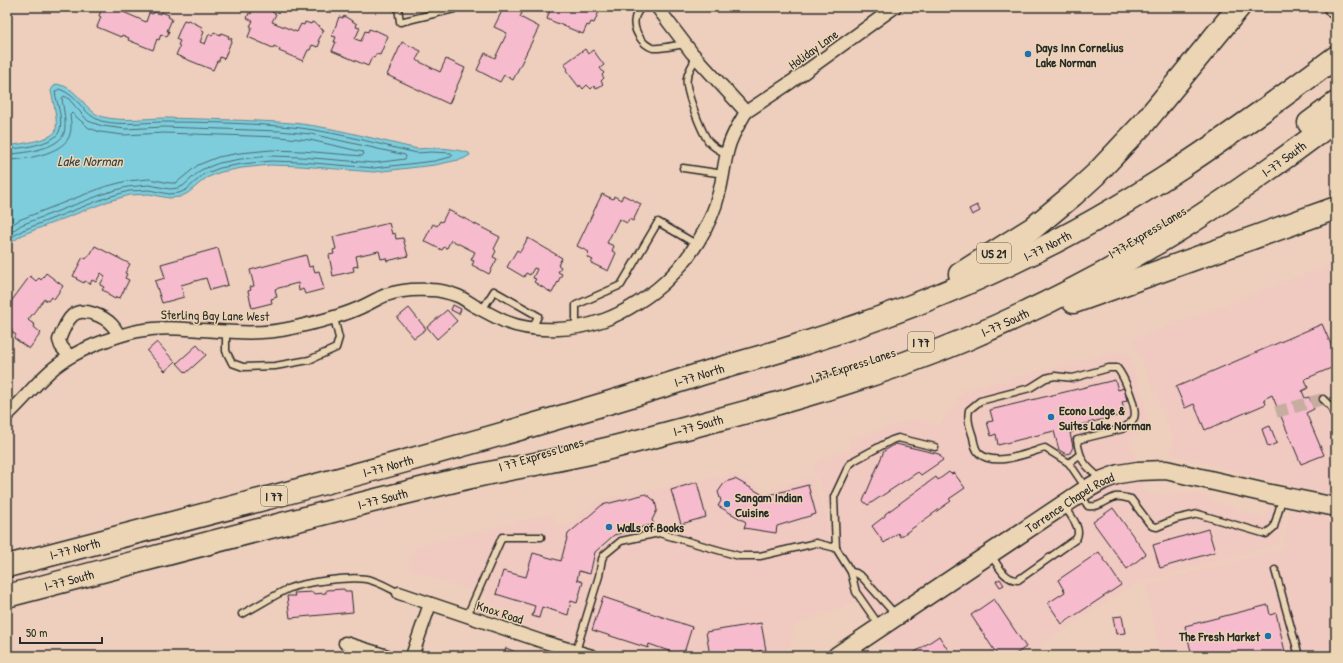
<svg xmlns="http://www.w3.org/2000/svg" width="1343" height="663" font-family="'Patrick Hand',sans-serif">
	<rect width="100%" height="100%" fill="#eecebc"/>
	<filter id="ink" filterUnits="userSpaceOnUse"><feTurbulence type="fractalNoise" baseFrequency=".025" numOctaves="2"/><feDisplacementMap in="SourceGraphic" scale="8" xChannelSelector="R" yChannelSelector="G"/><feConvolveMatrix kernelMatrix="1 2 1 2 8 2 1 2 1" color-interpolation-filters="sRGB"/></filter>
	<g filter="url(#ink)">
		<!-- built -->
		<g fill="#f0c9c1">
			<path d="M1336,263v393h-175l-15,-71 137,-36 11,-63 -123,-32 3,-15 -40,-99z"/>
			<path d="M1120,352l9,2 20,66 -6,11 -13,9 15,54 53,1 67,24 5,-12 14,5 -6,32 -147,41 -108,71h-129l2,-2 -35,-46 -47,-141 5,-6 17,-7 16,-2 -3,-12 65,-21 27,7 23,-36z"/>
			<path d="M734,474l32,17 46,-14 43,125 -61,23 -6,31h-155l-14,-2 -138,-42 6,-16 -79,-28 8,-21 136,-33 3,10 12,2 33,-26z"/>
		</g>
		<!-- water -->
		<path fill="#7ecddc" stroke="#5d8c95" d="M57,84c23,4 27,28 46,33 21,5 42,1 63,1 38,1 75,2 112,4 47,2 94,17 140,27 18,-2 34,-1 51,4l1,2 -7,4 -28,6 -61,7 -73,-6 -31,-1 -28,3 -21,4 -15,6 -18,15 -8,4 -11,1 -20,-4 -19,1 -21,6 -85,33 -17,11v-99c11,-2 41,-5 48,-14 4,-8 -2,-32 -4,-41l2,-4z"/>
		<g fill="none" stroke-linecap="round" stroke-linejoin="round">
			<!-- shore -->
			<g stroke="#4c6c72" stroke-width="1">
				<path d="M7,149c12,0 47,-5 52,-17 5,-11 -2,-28 -4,-40l4,-3c19,6 24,26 42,32 21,5 43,1 64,1 38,0 77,1 115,4 47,3 92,17 137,27l14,-1 20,1 2,2 -2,2 -17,4 -60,7 -73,-6 -30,-1 -29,3 -22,4 -16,6 -18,16 -7,3 -10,1 -20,-4 -20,1 -21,6 -85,33 -16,10"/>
				<path d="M7,154c14,0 52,-5 57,-21 3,-11 -1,-24 -2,-35l2,-2 4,2 20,23 14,5 24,3 38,-2 115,4 32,3 94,21 1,2 -1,2 -31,4 -73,-6 -31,-1 -29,3 -22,4 -18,7 -18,16 -5,2 -8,1 -21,-4 -22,2 -21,6 -85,32 -14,10"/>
				<path d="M7,160c17,0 54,-6 62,-23 3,-7 2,-15 1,-22l2,-2 17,15 11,4 23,3 41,-2 115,4 31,3 53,12 1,2 -2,2 -60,-5 -31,-1 -31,3 -22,4 -20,8 -22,18h-6l-21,-4 -22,2 -23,6 -85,33 -12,8"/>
			</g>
		</g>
		<!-- building -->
		<g fill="#f6bcce" stroke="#2b2b2b">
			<path d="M96,7h27l-2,4 25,11 3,-9 4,1 1,-2 6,2 1,-2 8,3 -1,2 4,2 -5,12h2l-2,6 -6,-3 -2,6 -2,-1 -4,11 -25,-10 1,-2 -7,-3 -1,2 -24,-10 4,-10 -2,-1 2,-6z"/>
			<path d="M254,7h16l4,1 -2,4 4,2 -4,8 25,10 4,-8 3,1 1,-3 6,2 1,-2 8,4 -1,2 5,2 -6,11 2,1 -2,5 -6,-2 -2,5h-2l-5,11 -24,-10 1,-2 -6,-3 -1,2 -25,-11 4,-10 -2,-1 3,-5 -6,-3 2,-5 2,1z"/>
			<path d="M504,7h6l12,6 -2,4 19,10 -26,53 -9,-5 -4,7 -23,-12 8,-17 10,5 12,-25 -13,-6z"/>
			<path d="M550,7l25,1 1,-1h25l-7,16 -3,-1 -2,4 -2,-1 -4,9 -36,-15 3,-9 -1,-1z"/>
			<path d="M344,16l13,8 -1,3 4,1 -5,11 6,2 4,-10 3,1 1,-3 6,2v-1l13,6 -8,19 -4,-1 -2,4 -2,-1 -4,9 -36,-15 4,-9h-2l2,-5 -4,-1 7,-19 4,1z"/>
			<path d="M184,20l3,1 1,-1 14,7 -1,3 3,2 -4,10 5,2 4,-10 3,2 2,-4 6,3 1,-2 8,3 -1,2 4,1 -8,20 -4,-2 -1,4h-2l-4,9 -37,-15 4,-9 -2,-1 2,-4 -4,-2z"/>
			<path d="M402,42l19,9 -5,9 24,12 6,-13 19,9 -16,36 -62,-29z"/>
			<path d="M585,49l3,5 5,-4 11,15 -4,3 4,5 -2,2 2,3 -3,3 2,3 -7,5 -2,-3 -3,3 -4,-4 -4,4 -3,-4 -1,2 -13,-17 2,-1 -4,-5z"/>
			<path d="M602,194l11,5 1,-3 7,4 2,-5 18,9 -8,17 -4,-2 -2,4 -8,-4 -12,24 7,3 -2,5 4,2 -8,18 -17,-8 2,-3 -6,-3 2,-5 -12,-6z"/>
			<path d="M977,205l3,6 -8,4 -3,-6z"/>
			<path d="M448,210l52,27 -6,12 2,2 -3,6 4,2 -8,15 -17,-9 2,-4 -3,-1 4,-8 -24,-12 -4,8 -3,-1 -2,3 -18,-9 9,-17 4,2 3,-5 2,1z"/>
			<path d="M389,223l3,11 3,-1 1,6 7,-1 5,18 -21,5 -1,-3 -5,1 -2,-8 -23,5 2,10 -5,1 1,4 -21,5 -4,-21 5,-1 -1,-4 3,-1 -3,-12z"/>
			<path d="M528,238l34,20 -4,7 3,2 -3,5 4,2 -10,19 -18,-11 2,-3 -3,-1 4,-9 -3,-1 -4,7 -4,-2 -2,4 -17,-10 10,-17 3,2z"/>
			<path d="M95,246l35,18 -5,9 2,1 -2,4 4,2 -9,18 -4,-1 -1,2 -7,-4 1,-2 -7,-3 2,-3 -4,-2 5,-9 -4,-3 -5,9 -4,-2 -2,4 -5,-3 -1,2 -8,-4 1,-1 -4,-2 10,-19 3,2 3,-4h1z"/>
			<path d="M218,248l10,37 -18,5 -4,-12 -25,7 3,12 -22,6 -7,-22 10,-3 -4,-14z"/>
			<path d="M306,255l3,12 4,-1 2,6 4,-1 5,18 -19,5 -2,-5 -4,2 -1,-8 -23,6 2,8 -6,2 1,4 -20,5 -4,-17 3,-1 -1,-3 4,-1 -4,-16z"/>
			<path d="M46,273l17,13 -9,13 -3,-2 -3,4 -4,-2 -16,21 7,5 -1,2 7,6 -12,16 -15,-11 2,-3 -5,-4 1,-2 -5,-4v-18l23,-31 6,5 3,-3 2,2z"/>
			<path d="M453,305l8,4 -2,5 -8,-4z"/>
			<path d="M409,308l17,21 -12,9 -17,-20z"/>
			<path d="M447,310l10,11 -20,18 -10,-12z"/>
			<path d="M1322,324l14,32v10l-31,13 3,9 -6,3 3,7 4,-1 5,12 -8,4 18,42 -23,9 -29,-69 -8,4 2,5 -61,26 -11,-26 -9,4 -9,-21z"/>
			<path d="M157,342l18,20 -10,9 -18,-20z"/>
			<path d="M197,345l9,10 -20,18 -9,-10z"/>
			<path d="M1115,380l3,10 6,-2 3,13 -5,1 3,12 -53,13 1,5 -3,1 3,14 -3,6 -4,1 -7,-4 -5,-19 -56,14 -2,-11 -5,2 -4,-14 6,-1 -3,-11z"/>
			<path d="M1270,426l7,17 -9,4 -6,-18z"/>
			<path d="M896,444l43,10 4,6 -22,15 -3,-3 -50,33 -5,-4 21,-50z"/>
			<path d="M949,472l2,2 3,-1 11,15 -16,11 2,2 -51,36 -2,-4 -14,10 -12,-17 13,-10v-2l51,-37 2,3z"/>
			<path d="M735,479l30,17 43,-11 8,29 -39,12 -1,7 -32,-5 2,-6 -28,-16 3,-5 -3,-9 7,-10z"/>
			<path d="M697,482l9,35 -25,7 -10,-34z"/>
			<path d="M646,494l9,7 2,9 -5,10 2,4 -40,11 -19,17 -5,22 -11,-3 -2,9 6,2 -6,21 -6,-2 -3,14 -26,-8 -3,11 -7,-2 3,-10 -39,-12 7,-23 23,6 7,-24 28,8 7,-27 34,-29z"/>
			<path d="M1113,508l33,46 -19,15 -34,-47z"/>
			<path d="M1208,529l7,23 -55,16 -7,-23z"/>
			<path d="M1099,552l22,33 -59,39 -14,-21 17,-11 -7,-12z"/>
			<path d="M1000,579l4,6 -4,2 -4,-6z"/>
			<path d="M344,589l1,2h6l2,21 -63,6 -3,-22h8l-1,-3 19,-1v2l13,-1v-3z"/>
			<path d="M603,597l89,30 -9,29 -34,-12 -1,4 -56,-18z"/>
			<path d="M994,599l32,48 -13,9h-15l-27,-41z"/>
			<path d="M1268,605l2,10 6,-2 10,43h-94l-7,-30z"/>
			<path d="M1122,616l3,17 -9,1 -3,-17z"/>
			<path d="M761,623l5,27 -34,6h-22l-4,-24z"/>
			<path d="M939,636l13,20h-43z"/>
			<path d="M506,648l17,7v1h-20z"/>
			<path d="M457,653l8,3h-10z"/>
		</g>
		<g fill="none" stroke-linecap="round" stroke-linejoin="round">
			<!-- street-tunnel -->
			<path stroke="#c7ad9f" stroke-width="12" stroke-dasharray="12 6" stroke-linecap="butt" d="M1276,412l47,-13"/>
			<defs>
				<g id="lane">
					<path d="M398,7l2,15 54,-13 3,-2"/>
					<path d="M641,7c-2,3 -5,7 -6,11 -3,11 7,27 18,30 7,1 24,-3 32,-4"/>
					<path d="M696,58c-3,6 -8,13 -9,20 -3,11 15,55 22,64 5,6 12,9 18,12"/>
					<path d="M683,168l41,6"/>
					<path d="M482,310l12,-19 44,25 -6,13"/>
					<path d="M576,327v-22l45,-20 37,-63 38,22"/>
					<path d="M226,331v20l6,12 11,4 32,-1 34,-6 27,-12 3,-10 -5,-20"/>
					<path d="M1323,399l8,8 5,13"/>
					<path d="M1079,455l-10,8 -24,-15c-17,5 -50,19 -65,6 -5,-4 -6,-11 -7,-17 -3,-9 -6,-17 -4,-27l11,-9 50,-13 16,-10 9,-2 18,2 36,-10h8c7,8 21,41 17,50 -3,5 -7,8 -12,11l-45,11c3,20 7,25 23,38"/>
					<path d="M1069,463l17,25"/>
					<path d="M1081,495l7,11c11,2 18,-6 27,-9 5,-1 11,1 16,2l18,24 3,3 5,1 19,-8 22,-5 68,20 8,-7 8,-28"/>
					<path d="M836,548l15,24"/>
					<path d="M991,555c7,10 13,25 27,25l58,-41c7,-10 -6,-24 -11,-32"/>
					<path d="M1275,570l24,86"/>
					<path d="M242,614c16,-8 32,-19 48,-26 16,-6 60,-12 76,-9 12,2 23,9 33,14"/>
					<path d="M467,616l35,-79h39"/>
					<path d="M879,625l-23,-33 -5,-20 5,1 6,4 33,37"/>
					<path d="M576,651l23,-75 3,-17 2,-4 17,-14 38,-8 80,23h21l56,-13 20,5 -2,-51 15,-32 6,-5 37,-20 6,-2 37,9"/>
				</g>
				<g id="street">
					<path d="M657,7l35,46 54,59"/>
					<path d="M746,112l45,-30 104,-75"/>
					<path d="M69,356l-8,-10 -2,-6c3,-8 7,-19 14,-25 10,-8 31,1 39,10 3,3 5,7 7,10"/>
					<path d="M7,415c17,-15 30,-34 48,-48 12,-10 25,-16 39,-22 35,-14 56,-19 93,-16 35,2 71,7 105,-1 22,-5 44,-10 65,-19 10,-4 19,-10 29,-14 14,-5 30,-6 45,-5 8,0 19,3 27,6 5,2 10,6 15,9 11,6 22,12 33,17 29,11 68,9 98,-2 20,-7 46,-24 61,-38 25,-23 46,-56 54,-89 4,-14 5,-30 9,-44 3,-13 11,-25 18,-37"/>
					<path d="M399,593l145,49 48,14"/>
					<path d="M345,643l42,13"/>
					<path d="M412,656l18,-52"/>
				</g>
				<g id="secondary">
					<path id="s1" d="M837,656l250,-167 16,-9 16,-6 19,-3 28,-1 100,23 70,14"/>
				</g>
				<path id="primary" d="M1334,7l2,2"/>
				<g id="highway">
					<path d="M1309,123l27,-20"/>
					<path d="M960,274l73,-46 40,-33 22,-20 49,-52 95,-116"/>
					<path d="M1074,302l262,-94"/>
					<path id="s2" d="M7,566c230,-60 461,-118 688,-190 35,-11 70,-20 104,-31 73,-23 146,-50 215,-83 117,-55 219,-128 322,-205"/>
					<path id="s3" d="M7,596c150,-39 300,-80 451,-116 46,-11 93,-18 140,-29 37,-9 74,-19 111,-29 87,-23 175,-48 258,-83 73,-31 143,-67 210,-108 55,-34 107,-72 159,-111"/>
				</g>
			</defs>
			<!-- lane casing -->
			<use href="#lane" stroke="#2b2b2b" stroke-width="9"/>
			<!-- street casing -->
			<use href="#street" stroke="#2b2b2b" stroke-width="15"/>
			<!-- secondary casing -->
			<use href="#secondary" stroke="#2b2b2b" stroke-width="21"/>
			<!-- primary casing -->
			<use href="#primary" stroke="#2b2b2b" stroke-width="23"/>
			<!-- highway casing -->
			<use href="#highway" stroke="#2b2b2b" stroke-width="25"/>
			<!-- lane -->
			<use href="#lane" stroke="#ebd5b4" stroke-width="6"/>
			<!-- street -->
			<use href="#street" stroke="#ebd5b4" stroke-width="12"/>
			<!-- secondary -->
			<use href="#secondary" stroke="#ebd5b4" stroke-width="18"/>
			<!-- primary -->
			<use href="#primary" stroke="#ebd5b4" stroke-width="20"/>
			<!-- highway -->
			<use href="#highway" stroke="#ebd5b4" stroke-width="22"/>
		</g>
	</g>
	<!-- markers -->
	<g fill="#1f6fb2" stroke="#ebd5b4" stroke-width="1.5">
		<circle cx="1028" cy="54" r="4"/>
		<circle cx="1051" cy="417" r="4"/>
		<circle cx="727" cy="504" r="4"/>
		<circle cx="609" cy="527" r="4"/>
		<circle cx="1268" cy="636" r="4"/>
	</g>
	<g text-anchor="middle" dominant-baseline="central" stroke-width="3" stroke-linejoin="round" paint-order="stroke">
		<!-- shield labels -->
		<g fill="#ebd5b4" stroke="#655e54" stroke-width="1">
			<rect x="977" y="243" width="34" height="20" rx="3"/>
			<rect x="908" y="332" width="26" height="20" rx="3"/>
			<rect x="261" y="486" width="26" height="20" rx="3"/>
		</g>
		<g font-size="12" font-weight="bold" fill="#2b2b2b">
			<text x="994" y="253">US 21</text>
			<text x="921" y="342">I 77</text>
			<text x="274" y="496">I 77</text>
		</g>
		<!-- poi labels -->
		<g font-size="13" font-weight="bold" fill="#2b2b2b" stroke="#ebd5b4" text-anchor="start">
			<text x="1036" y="47">Days Inn Cornelius<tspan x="1036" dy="15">Lake Norman</tspan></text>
			<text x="1059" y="410">Econo Lodge &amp;<tspan x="1059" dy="15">Suites Lake Norman</tspan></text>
			<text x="735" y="497">Sangam Indian<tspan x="735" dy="15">Cuisine</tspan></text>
			<text x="617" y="527">Walls of Books</text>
			<text x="1260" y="636" text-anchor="end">The Fresh Market</text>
		</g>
		<!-- street labels -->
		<g font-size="13" fill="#2b2b2b" stroke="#ebd5b4">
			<text transform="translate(813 49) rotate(-36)">Holiday Lane</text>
			<text stroke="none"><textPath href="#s3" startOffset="1360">I-77 South</textPath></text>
			<text transform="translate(1147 232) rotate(-31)">I 77 Express Lanes</text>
			<text stroke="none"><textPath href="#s2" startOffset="1090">I-77 North</textPath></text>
			<text transform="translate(215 315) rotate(1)">Sterling Bay Lane West</text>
			<text stroke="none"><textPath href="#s3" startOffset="1036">I-77 South</textPath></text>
			<text transform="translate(853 365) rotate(-18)">I 77 Express Lanes</text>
			<text stroke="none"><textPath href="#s2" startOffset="718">I-77 North</textPath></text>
			<text stroke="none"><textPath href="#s3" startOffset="712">I-77 South</textPath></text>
			<text transform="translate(541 454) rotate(-17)">I 77 Express Lanes</text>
			<text stroke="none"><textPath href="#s2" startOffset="394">I-77 North</textPath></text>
			<text stroke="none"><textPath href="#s3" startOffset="388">I-77 South</textPath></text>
			<text stroke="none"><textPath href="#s1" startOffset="279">Torrence Chapel Road</textPath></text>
			<text stroke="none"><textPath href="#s2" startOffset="70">I-77 North</textPath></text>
			<text stroke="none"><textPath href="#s3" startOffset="64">I-77 South</textPath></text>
			<text transform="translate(500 612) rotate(18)">Knox Road</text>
		</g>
		<!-- water labels -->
		<g font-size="14" font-style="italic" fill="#374346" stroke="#ebd5b4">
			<text x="90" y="160">Lake Norman</text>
		</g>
	</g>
	<!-- margin -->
	<rect width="1343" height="663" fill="none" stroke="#ebd5b4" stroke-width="24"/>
	<rect x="12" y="12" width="1319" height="639" fill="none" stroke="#2b2b2b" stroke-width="1.5" filter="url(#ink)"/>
	<!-- scale -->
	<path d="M20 637v6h82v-6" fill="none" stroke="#2b2b2b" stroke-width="2"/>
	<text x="26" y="637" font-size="12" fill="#2b2b2b" stroke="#ebd5b4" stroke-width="3" paint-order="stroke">50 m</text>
</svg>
